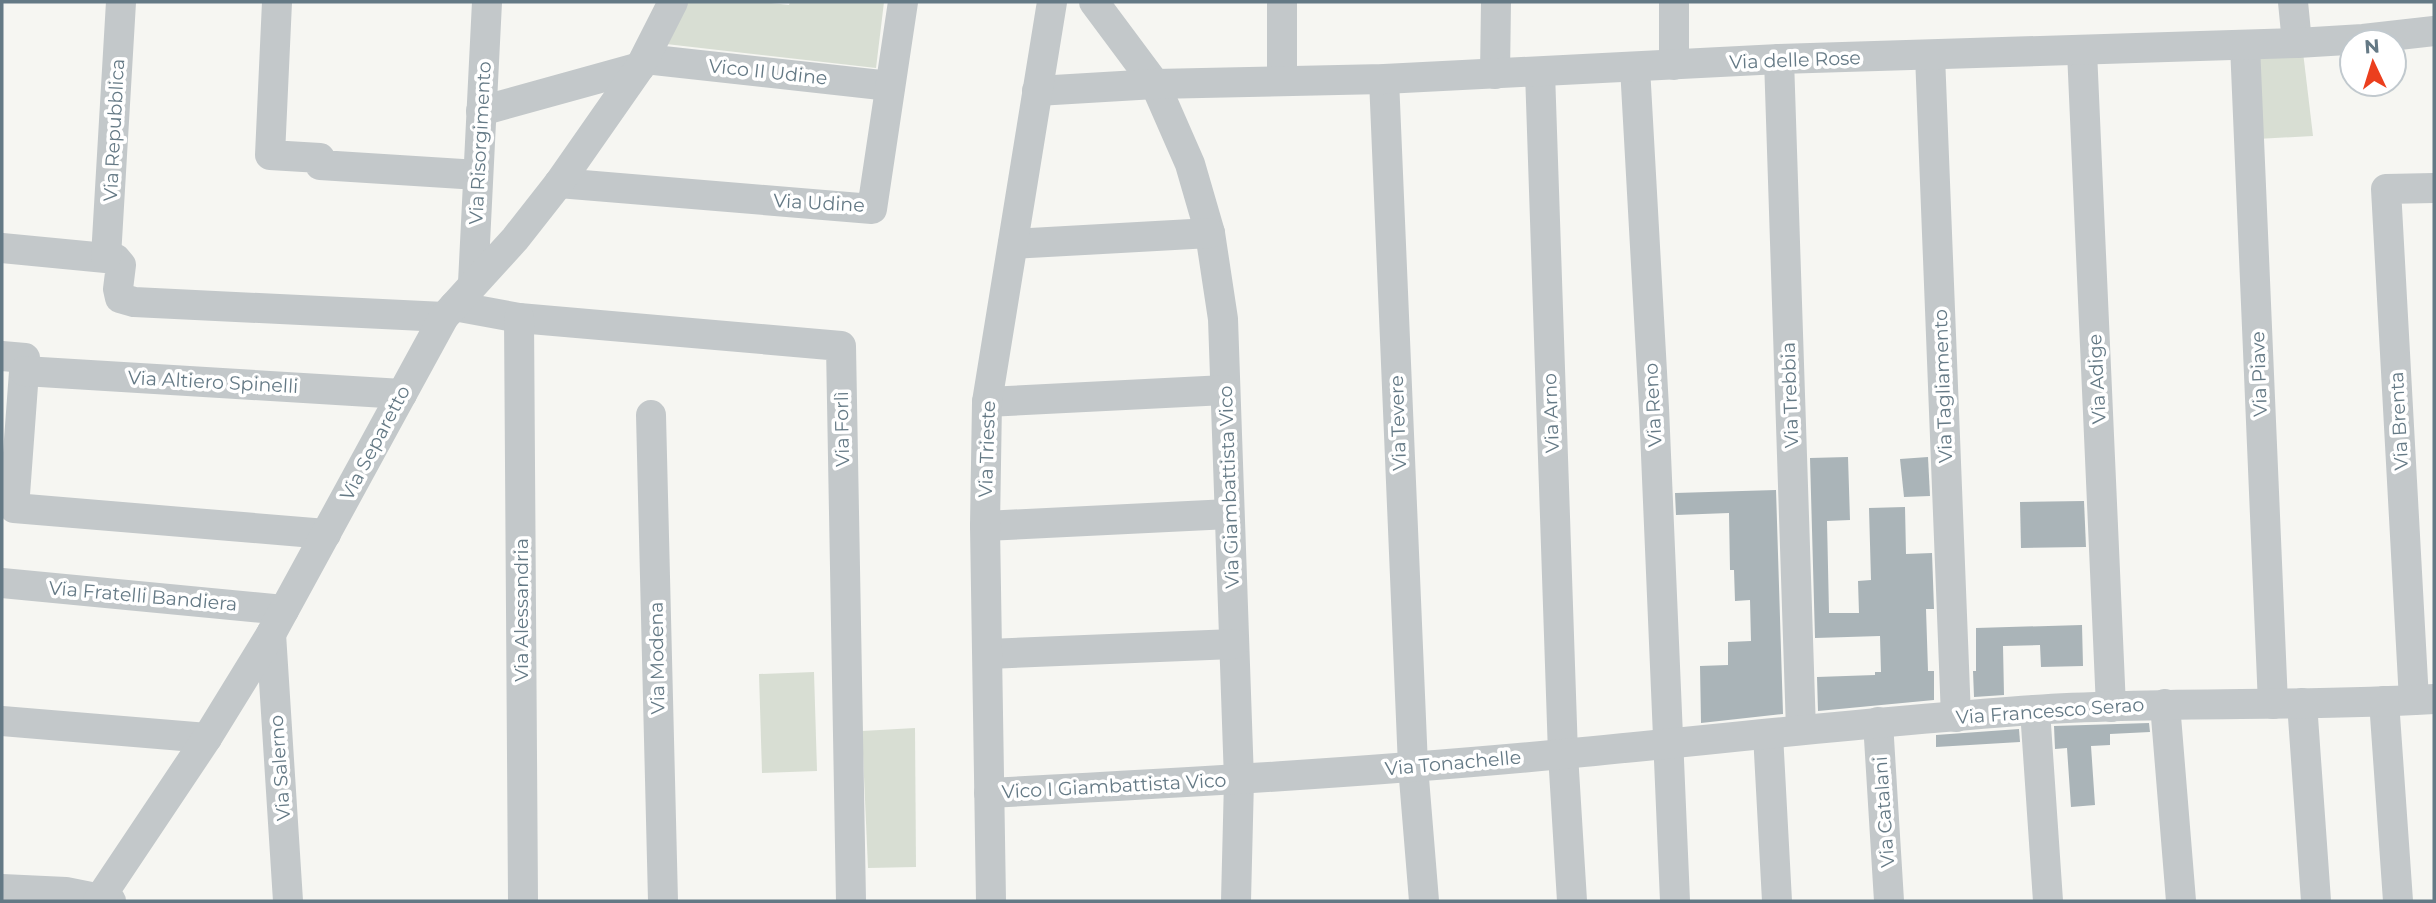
<svg xmlns="http://www.w3.org/2000/svg" width="2436" height="903" font-family="Montserrat,sans-serif">
	<rect width="100%" height="100%" fill="#f6f6f2"/>
	<!-- green -->
	<g fill="#d8ded3">
		<path d="M687,2h75l27,3 1,-3h94l-8,66 -210,-24z"/>
		<path d="M2303,52l10,84 -56,3 -1,-84z"/>
		<path d="M814,672l3,99 -55,2 -3,-99z"/>
		<path d="M915,728l1,139 -48,1 -6,-137z"/>
	</g>
	<!-- building -->
	<g fill="#aab4b8">
		<path d="M1848,457l2,63 -23,1 2,92h30l-1,-32 13,-1 -2,-72 36,-1 1,47 26,-1 2,56h-8l2,62h6v29l-116,11 -1,-34 58,-2v-3h6l-1,-36 -65,2 -5,-180z"/>
		<path d="M1928,457l2,39 -26,1 -4,-38z"/>
		<path d="M1776,490l7,224 -82,9 -1,-57 28,-1v-23l23,-1 -1,-41 -15,1 -1,-31h-4l-1,-57 -53,2 -1,-22z"/>
		<path d="M2084,501l2,46 -65,1 -1,-46z"/>
		<path d="M2082,625l1,41 -42,1 -1,-22 -37,1 1,49 -30,2 -1,-26h3v-43z"/>
		<path d="M2149,723l1,9 -40,2v11l-19,1 4,59 -24,2 -4,-59 -12,1 -1,-23z"/>
		<path d="M2019,729l1,13 -84,5v-12z"/>
	</g>
	<g fill="none" stroke-linecap="round" stroke-linejoin="round">
		<!-- minor -->
		<g stroke="#c3c8ca" stroke-width="30">
			<path d="M277,2l-7,153 50,3v7l158,10"/>
			<path d="M1094,2l61,82 35,80 20,69 13,86 16,461 -3,121"/>
			<path d="M1282,2v79"/>
			<path d="M2293,2l4,41"/>
			<path d="M2245,45l28,659"/>
			<path d="M2082,51l29,656"/>
			<path d="M1930,55l26,662"/>
			<path d="M645,59l245,27"/>
			<path d="M1779,59l22,671"/>
			<path d="M1674,65v-63"/>
			<path d="M1635,67l19,341 21,493"/>
			<path d="M1540,72l23,682 9,147"/>
			<path d="M1495,74l1,-72"/>
			<path d="M1384,79l29,687 11,135"/>
			<path d="M1037,91l118,-7 229,-5 395,-20 518,-16 66,-4 71,-8"/>
			<path d="M481,111l159,-44"/>
			<path d="M559,183l313,26 31,-207"/>
			<path d="M1013,244l197,-11"/>
			<path d="M2,248l114,11 5,6 -3,24 2,9 14,4 310,15"/>
			<path d="M106,257l15,-255"/>
			<path d="M473,283l14,-281"/>
			<path d="M454,306l65,12 322,28 10,555"/>
			<path d="M519,318l4,583"/>
			<path d="M2,356l23,2 -11,150 312,26"/>
			<path d="M24,371l378,23"/>
			<path d="M987,402l238,-12"/>
			<path d="M651,415l12,486"/>
			<path d="M985,526l244,-12"/>
			<path d="M2,583l282,27"/>
			<path d="M271,634l17,267"/>
			<path d="M988,654l246,-10"/>
			<path d="M2414,700l-28,-511 48,-1"/>
			<path d="M2384,701l14,200"/>
			<path d="M2302,703l14,198"/>
			<path d="M2165,704l16,197"/>
			<path d="M2035,710l13,191"/>
			<path d="M2,721l205,17"/>
			<path d="M1878,722l11,179"/>
			<path d="M1768,734l9,167"/>
			<path d="M989,793c192,-10 383,-21 574,-39 157,-15 314,-33 471,-44 133,-9 267,-3 400,-11"/>
			<path d="M2,889l64,3 45,9"/>
			<path d="M98,901l109,-163 64,-104 173,-317 71,-78 44,-56 81,-116 33,-65"/>
			<path d="M991,901l-6,-375 2,-124 65,-400"/>
		</g>
	</g>
	<g text-anchor="middle" dominant-baseline="central" stroke-width="7" stroke-linejoin="round" paint-order="stroke">
		<!-- street labels -->
		<g font-size="19" fill="#647985" stroke="#fff">
			<text transform="translate(1795 60) rotate(-2)">Via delle Rose</text>
			<text transform="translate(768 72) rotate(6)">Vico II Udine</text>
			<text transform="translate(114 130) rotate(-87)">Via Repubblica</text>
			<text transform="translate(480 143) rotate(-87)">Via Risorgimento</text>
			<text transform="translate(819 203) rotate(3)">Via Udine</text>
			<text transform="translate(2259 374) rotate(-92)">Via Piave</text>
			<text transform="translate(2097 379) rotate(-93)">Via Adige</text>
			<text transform="translate(213 382) rotate(3)">Via Altiero Spinelli</text>
			<text transform="translate(1943 386) rotate(-92)">Via Tagliamento</text>
			<text transform="translate(1790 395) rotate(-92)">Via Trebbia</text>
			<text transform="translate(1653 405) rotate(-93)">Via Reno</text>
			<text transform="translate(1551 413) rotate(-92)">Via Arno</text>
			<text transform="translate(2399 421) rotate(-93)">Via Brenta</text>
			<text transform="translate(1398 423) rotate(-92)">Via Tevere</text>
			<text transform="translate(842 429) rotate(-91)">Via Forlì</text>
			<text transform="translate(375 443) rotate(-62)">Via Separetto</text>
			<text transform="translate(987 449) rotate(-88)">Via Trieste</text>
			<text transform="translate(1229 487) rotate(-92)">Via Giambattista Vico</text>
			<text transform="translate(143 596) rotate(5)">Via Fratelli Bandiera</text>
			<text transform="translate(521 610) rotate(-90)">Via Alessandria</text>
			<text transform="translate(657 658) rotate(-91)">Via Modena</text>
			<text transform="translate(2050 711) rotate(-4)">Via Francesco Serao</text>
			<text transform="translate(1453 763) rotate(-5)">Via Tonachelle</text>
			<text transform="translate(280 768) rotate(-94)">Via Salerno</text>
			<text transform="translate(1114 786) rotate(-3)">Vico I Giambattista Vico</text>
			<text transform="translate(1884 812) rotate(-94)">Via Catalani</text>
		</g>
	</g>
	<!-- border -->
	<rect width="2436" height="903" fill="none" stroke="#647985" stroke-width="7"/>
	<!-- north arrow -->
	<g transform="translate(2373 63) rotate(356)"><circle r="33" fill="#ffffff" stroke="#c1c9ce" stroke-width="2"/>
	<path d="M0-5L12 26L0 18L-12 26Z" fill="#eb3f1e"/>
	<text y="-10" font-size="19" font-weight="bold" text-anchor="middle" fill="#647985">N</text>
	</g>
</svg>
